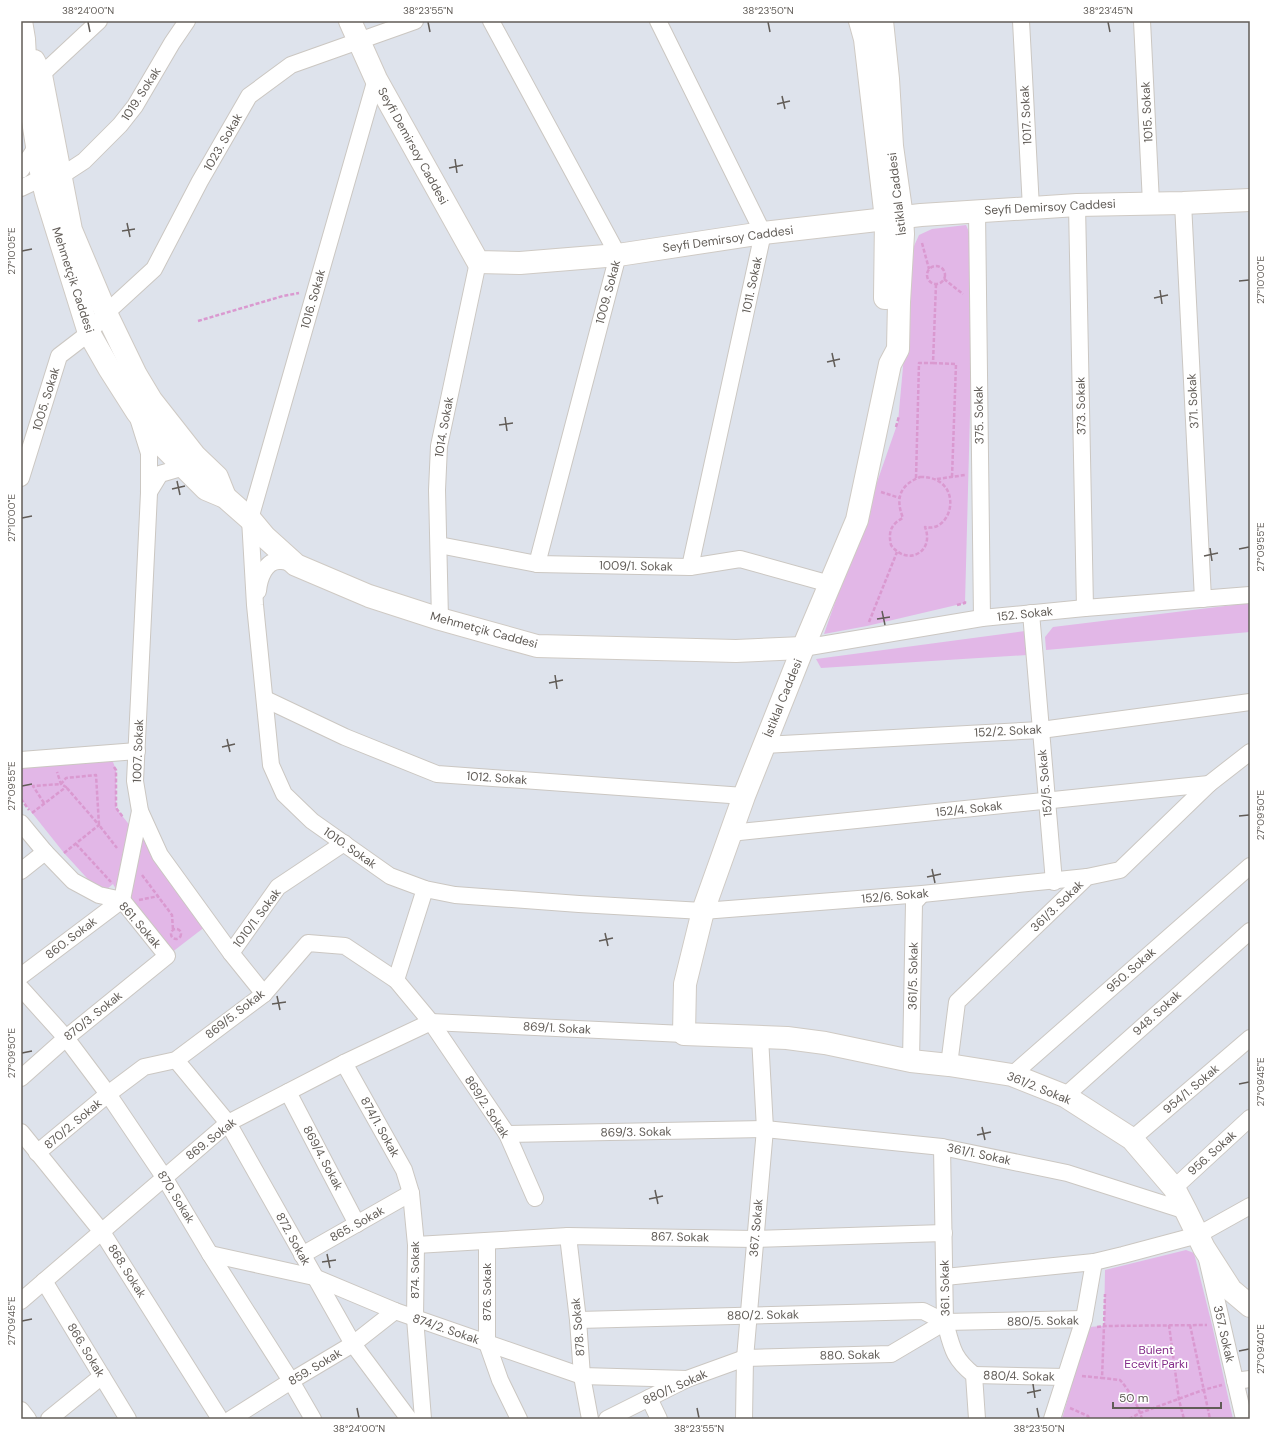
<svg xmlns="http://www.w3.org/2000/svg" width="1271" height="1440" font-family="'DM Sans',sans-serif">
	<rect width="100%" height="100%" fill="#dee3ec"/>
	<!-- green -->
	<g fill="#e2b7e7">
		<path d="M966,225l6,14 1,62 -8,302 -98,23 -43,8 74,-212 16,-176 5,-11 13,-6z"/>
		<path d="M1250,603v29l-204,18 -1,-13 8,-10z"/>
		<path d="M1025,631l2,24 -206,13 -5,-9z"/>
		<path d="M108,758l5,4 3,8v38l15,19 29,28 50,68 -43,33 -45,-56 -9,-16 -6,5 -11,-1 -32,-35 -43,-54v-33z"/>
		<path d="M1186,1250l8,3 18,72 21,94h-171l26,-92 16,-1 1,-56z"/>
	</g>
	<g fill="none" stroke-linecap="round" stroke-linejoin="round">
		<defs>
			<g id="street">
				<path d="M491,21l127,234 -81,309"/>
				<path d="M658,21l105,212 -73,334"/>
				<path d="M1021,21l10,187"/>
				<path d="M1142,21l9,182"/>
				<path d="M41,75l58,-54"/>
				<path d="M376,79l-126,440 5,86 16,160 13,29 28,27 78,55 35,13 30,6 124,9 124,7 219,-17 165,-17"/>
				<path d="M21,170l16,-24"/>
				<path d="M21,188l21,-10 19,-2 23,-15 36,-36 15,-19 37,-63 15,-22"/>
				<path d="M1183,203l20,396"/>
				<path d="M1077,205l8,403"/>
				<path d="M977,211l5,407"/>
				<path d="M139,421l10,32v40l-14,288 5,30 20,44 71,98 33,41"/>
				<path d="M21,478l38,-122 30,-23 17,-20 48,-44 46,-88 49,-85 42,-31 124,-44"/>
				<path d="M149,492l11,-18 24,-7"/>
				<path d="M439,545l98,19 153,3 50,-8 90,25"/>
				<path d="M258,591c1,-11 7,-32 23,-30 5,0 10,2 15,4"/>
				<path d="M1031,613l23,269"/>
				<path d="M440,619l-3,-129 2,-44 39,-184"/>
				<path d="M803,648l179,-30 103,-10 165,-13"/>
				<path d="M265,699l80,38 92,37 307,22"/>
				<path d="M764,745l277,-15 209,-28"/>
				<path d="M21,760l116,-9"/>
				<path d="M21,823l24,29 28,29 26,14 23,5 45,56 -101,82 -45,40"/>
				<path d="M730,833l479,-49"/>
				<path d="M21,871l24,-19"/>
				<path d="M231,953l47,-66 66,-44"/>
				<path d="M21,976l101,-76 18,-89"/>
				<path d="M396,980l29,-91"/>
				<path d="M21,988l45,50 42,56 56,83 46,77 81,127 22,38"/>
				<path d="M176,1060l52,63 125,221 56,75"/>
				<path d="M911,1061l3,-158 8,-9"/>
				<path d="M344,1063l60,107 7,23 5,52 -1,73 8,101"/>
				<path d="M949,1065l8,-63 130,-125 33,-7 89,-86 41,-32"/>
				<path d="M1012,1075l238,-209"/>
				<path d="M288,1092l69,132"/>
				<path d="M1065,1096l185,-165"/>
				<path d="M21,1132l81,100 118,187"/>
				<path d="M507,1134l258,-5 177,18 125,26 119,38"/>
				<path d="M1132,1139l118,-101"/>
				<path d="M942,1147l3,175c7,26 8,36 29,53l3,44"/>
				<path d="M37,1153l71,-59 36,-27 32,-7 88,-66 44,-51 37,3 51,34 35,42 76,112 28,64"/>
				<path d="M1174,1188l76,-70"/>
				<path d="M568,1236l10,84 4,56 8,43"/>
				<path d="M487,1241v102l13,37 19,39"/>
				<path d="M416,1245l152,-9 187,3 189,-6"/>
				<path d="M210,1254l104,23 81,34 187,65 105,3"/>
				<path d="M302,1255l109,-62"/>
				<path d="M1207,1259l37,160"/>
				<path d="M945,1277l149,-15 29,-7 75,-20 52,-29"/>
				<path d="M44,1281l84,138"/>
				<path d="M21,1301l207,-178 116,-60 87,-41 253,12"/>
				<path d="M1084,1319l10,-57"/>
				<path d="M578,1320l345,-9 22,11 139,-3 -32,100"/>
				<path d="M974,1375l91,2"/>
				<path d="M1235,1381l15,-2"/>
				<path d="M649,1398l10,21"/>
				<path d="M21,1410l7,9"/>
				<path d="M49,1419l53,-43"/>
				<path d="M231,1419l60,-38 62,-37 42,-33"/>
				<path d="M607,1419l80,-40 58,-21 146,-4 54,-32"/>
				<path d="M744,1419l1,-61 20,-229 -5,-92"/>
			</g>
			<g id="secondary">
				<path d="M21,21l3,18 2,37 16,102 5,20 42,135 20,35 28,44 25,33 44,44 19,8 25,22 15,18 31,28 73,31 71,23 97,27 199,5 67,-3"/>
				<path d="M350,21l26,58 102,183 42,1 98,-8 145,-22 158,-18 156,-10 106,-2 67,-3"/>
				<path d="M860,21l5,18 21,180 -1,79"/>
				<path d="M882,21l6,58 4,67 10,71 1,17 -4,68 -1,47 -8,15 -33,156 -54,128 -59,148 -41,115 -18,73 -1,50 103,4 38,5 86,18 38,4 63,10 53,21 67,43 42,49 12,23 18,37 27,42 19,16"/>
				<path d="M34,61l7,14 30,155 35,83 30,62 15,25 44,56 22,21 8,20"/>
			</g>
		</defs>
		<!-- street casing -->
		<use href="#street" stroke="#cbc7c2" stroke-width="18"/>
		<!-- secondary casing -->
		<use href="#secondary" stroke="#cfcac4" stroke-width="24"/>
		<!-- path -->
		<g stroke="#da99d0" stroke-width="2.5" stroke-dasharray="4 2" stroke-linecap="butt">
			<path d="M922,243l7,26"/>
			<circle cx="936" cy="275" r="9"/>
			<path d="M944,279l19,15"/>
			<path d="M198,321l85,-25 16,-3"/>
			<path d="M933,363l23,1 -4,113"/>
			<path d="M896,427l3,-11"/>
			<path d="M920,477c45,-1 34,57 5,50 10,25 -18,40 -34,18 -3,-13 0,-21 12,-27 -8,-20 -3,-33 17,-41z"/>
			<path d="M916,478l3,-115h14l3,-79"/>
			<path d="M937,479l28,-4"/>
			<path d="M881,492l19,6"/>
			<path d="M957,605l8,-2v-2"/>
			<path d="M869,622l28,-70"/>
			<path d="M114,767l2,3v38l7,9"/>
			<path d="M21,799l8,11"/>
			<path d="M44,803l-11,-17 28,-2 5,-6 30,-3 3,50 18,23"/>
			<path d="M32,813l34,-26 -5,-3 -4,-12"/>
			<path d="M76,844l35,38"/>
			<path d="M64,853l35,-28 -33,-38"/>
			<path d="M142,875l30,40 1,15"/>
			<path d="M139,900l20,-4"/>
			<circle cx="176" cy="934" r="5"/>
			<path d="M1169,1325l10,75 5,19"/>
			<path d="M1190,1325l20,94"/>
			<path d="M1097,1327l7,-1 1,-32"/>
			<path d="M1082,1376l20,2"/>
			<path d="M1070,1408l18,8 1,3"/>
			<path d="M1129,1419l11,-6 63,-23 19,-5"/>
			<path d="M1142,1419c-4,-14 -13,-29 -22,-39l-18,-2 2,-52 103,-1"/>
		</g>
		<!-- street -->
		<use href="#street" stroke="#fff" stroke-width="16"/>
		<!-- secondary -->
		<use href="#secondary" stroke="#fff" stroke-width="22"/>
	</g>
	<!-- ticks -->
	<path fill="none" stroke="#615c57" stroke-width="1.5" d="M88,22l2,10M428,22l2,10M768,22l2,10M1108,22l2,10M782,96l3,13M777,104l13,-3M455,159l2,14M449,168l14,-3M127,223l3,14M122,231l13,-2M22,251l10,-2M1239,281l10,-1M1160,290l2,14M1154,298l14,-3M832,353l3,14M827,362l13,-3M505,417l2,14M499,425l14,-2M177,481l3,14M172,489l13,-3M22,518l10,-2M1210,548l2,13M1239,549l10,-2M1204,556l14,-3M882,611l3,14M877,619l13,-2M555,675l2,14M549,683l14,-3M227,739l3,13M222,747l13,-3M22,786l10,-2M1239,816l10,-1M932,869l3,14M927,877l14,-3M605,933l3,13M599,941l14,-3M277,996l3,14M272,1004l14,-2M22,1053l10,-2M1239,1084l10,-2M982,1127l3,13M977,1135l14,-3M655,1190l3,14M649,1199l14,-3M327,1254l3,14M322,1262l14,-2M22,1321l10,-2M1239,1351l10,-2M1033,1384l2,14M1027,1393l14,-3M357,1408l2,10M697,1408l2,10M1037,1408l2,10"/>
	<g text-anchor="middle" dominant-baseline="central" stroke-width="3.5" stroke-linejoin="round" paint-order="stroke">
		<!-- street labels -->
		<g font-size="12" fill="#615c57" stroke="#fff">
			<text transform="translate(141 94) rotate(-57)">1019. Sokak</text>
			<text transform="translate(1147 112) rotate(-93)">1015. Sokak</text>
			<text transform="translate(1026 115) rotate(-93)">1017. Sokak</text>
			<text transform="translate(223 142) rotate(-60)">1023. Sokak</text>
			<text transform="translate(413 146) rotate(61)">Seyfi Demirsoy Caddesi</text>
			<text transform="translate(897 194) rotate(-97)">İstiklal Caddesi</text>
			<text transform="translate(1050 207) rotate(-3)">Seyfi Demirsoy Caddesi</text>
			<text transform="translate(728 239) rotate(-8)">Seyfi Demirsoy Caddesi</text>
			<text transform="translate(73 280) rotate(72)">Mehmetçik Caddesi</text>
			<text transform="translate(752 285) rotate(-78)">1011. Sokak</text>
			<text transform="translate(608 292) rotate(-75)">1009. Sokak</text>
			<text transform="translate(313 299) rotate(-74)">1016. Sokak</text>
			<text transform="translate(46 399) rotate(-73)">1005. Sokak</text>
			<text transform="translate(1193 401) rotate(-93)">371. Sokak</text>
			<text transform="translate(1081 406) rotate(-91)">373. Sokak</text>
			<text transform="translate(979 415) rotate(-91)">375. Sokak</text>
			<text transform="translate(444 427) rotate(-80)">1014. Sokak</text>
			<text transform="translate(636 566) rotate(1)">1009/1. Sokak</text>
			<text transform="translate(1025 614) rotate(-6)">152. Sokak</text>
			<text transform="translate(484 630) rotate(15)">Mehmetçik Caddesi</text>
			<text transform="translate(783 698) rotate(-68)">İstiklal Caddesi</text>
			<text transform="translate(1008 731) rotate(-3)">152/2. Sokak</text>
			<text transform="translate(138 751) rotate(-88)">1007. Sokak</text>
			<text transform="translate(497 778) rotate(4)">1012. Sokak</text>
			<text transform="translate(1045 783) rotate(-95)">152/5. Sokak</text>
			<text transform="translate(969 809) rotate(-6)">152/4. Sokak</text>
			<text transform="translate(350 848) rotate(35)">1010. Sokak</text>
			<text transform="translate(895 896) rotate(-5)">152/6. Sokak</text>
			<text transform="translate(1057 906) rotate(-44)">361/3. Sokak</text>
			<text transform="translate(257 918) rotate(-53)">1010/1. Sokak</text>
			<text transform="translate(140 925) rotate(49)">861. Sokak</text>
			<text transform="translate(71 938) rotate(-37)">860. Sokak</text>
			<text transform="translate(1131 970) rotate(-41)">950. Sokak</text>
			<text transform="translate(913 976) rotate(-89)">361/5. Sokak</text>
			<text transform="translate(1157 1013) rotate(-42)">948. Sokak</text>
			<text transform="translate(235 1014) rotate(-38)">869/5. Sokak</text>
			<text transform="translate(93 1016) rotate(-39)">870/3. Sokak</text>
			<text transform="translate(557 1028) rotate(3)">869/1. Sokak</text>
			<text transform="translate(1039 1088) rotate(22)">361/2. Sokak</text>
			<text transform="translate(1191 1089) rotate(-40)">954/1. Sokak</text>
			<text transform="translate(487 1107) rotate(57)">869/2. Sokak</text>
			<text transform="translate(73 1124) rotate(-40)">870/2. Sokak</text>
			<text transform="translate(380 1127) rotate(61)">874/1. Sokak</text>
			<text transform="translate(636 1132) rotate(-1)">869/3. Sokak</text>
			<text transform="translate(211 1139) rotate(-38)">869. Sokak</text>
			<text transform="translate(1212 1153) rotate(-42)">956. Sokak</text>
			<text transform="translate(979 1154) rotate(12)">361/1. Sokak</text>
			<text transform="translate(323 1158) rotate(62)">869/4. Sokak</text>
			<text transform="translate(176 1197) rotate(58)">870. Sokak</text>
			<text transform="translate(357 1224) rotate(-29)">865. Sokak</text>
			<text transform="translate(756 1228) rotate(-85)">367. Sokak</text>
			<text transform="translate(680 1237) rotate(1)">867. Sokak</text>
			<text transform="translate(293 1239) rotate(61)">872. Sokak</text>
			<text transform="translate(415 1270) rotate(-90)">874. Sokak</text>
			<text transform="translate(127 1271) rotate(58)">868. Sokak</text>
			<text transform="translate(945 1288) rotate(-91)">361. Sokak</text>
			<text transform="translate(487 1292) rotate(-90)">876. Sokak</text>
			<text transform="translate(763 1315) rotate(-1)">880/2. Sokak</text>
			<text transform="translate(1043 1321) rotate(-1)">880/5. Sokak</text>
			<text transform="translate(578 1327) rotate(-95)">878. Sokak</text>
			<text transform="translate(446 1329) rotate(19)">874/2. Sokak</text>
			<text transform="translate(1224 1334) rotate(77)">357. Sokak</text>
			<text transform="translate(86 1350) rotate(59)">866. Sokak</text>
			<text transform="translate(850 1355) rotate(-1)">880. Sokak</text>
			<text transform="translate(315 1367) rotate(-31)">859. Sokak</text>
			<text transform="translate(1019 1376) rotate(1)">880/4. Sokak</text>
			<text transform="translate(675 1387) rotate(-24)">880/1. Sokak</text>
		</g>
		<!-- park labels -->
		<g font-size="12" fill="#852d8a" stroke="#fff">
			<text x="1156" y="1350">Bülent<tspan x="1156" dy="14">Ecevit Parkı</tspan></text>
		</g>
	</g>
	<!-- border -->
	<rect width="1271" height="1440" fill="none" stroke="#ffffff" stroke-width="44"/>
	<!-- scale -->
	<path d="M1113 1402v6h108v-6" fill="none" stroke="#615c57" stroke-width="2"/>
	<text x="1119" y="1402" font-size="12" fill="#615c57" stroke="#ffffff" stroke-width="3" paint-order="stroke">50 m</text>
	<rect x="22" y="22" width="1227" height="1396" fill="none" stroke="#615c57" stroke-width="1.5"/>
	<g font-size="10" text-anchor="middle" fill="#615c57">
		<text x="88" y="14">38°24'00"N</text>
		<text x="428" y="14">38°23'55"N</text>
		<text x="768" y="14">38°23'50"N</text>
		<text x="1108" y="14">38°23'45"N</text>
		<text transform="translate(11 251) rotate(-90)" y="4">27°10'05"E</text>
		<text transform="translate(1260 280) rotate(-90)" y="4">27°10'00"E</text>
		<text transform="translate(11 518) rotate(-90)" y="4">27°10'00"E</text>
		<text transform="translate(1260 547) rotate(-90)" y="4">27°09'55"E</text>
		<text transform="translate(11 786) rotate(-90)" y="4">27°09'55"E</text>
		<text transform="translate(1260 815) rotate(-90)" y="4">27°09'50"E</text>
		<text transform="translate(11 1053) rotate(-90)" y="4">27°09'50"E</text>
		<text transform="translate(1260 1082) rotate(-90)" y="4">27°09'45"E</text>
		<text transform="translate(11 1321) rotate(-90)" y="4">27°09'45"E</text>
		<text transform="translate(1260 1349) rotate(-90)" y="4">27°09'40"E</text>
		<text x="359" y="1432">38°24'00"N</text>
		<text x="699" y="1432">38°23'55"N</text>
		<text x="1039" y="1432">38°23'50"N</text>
	</g>
</svg>
